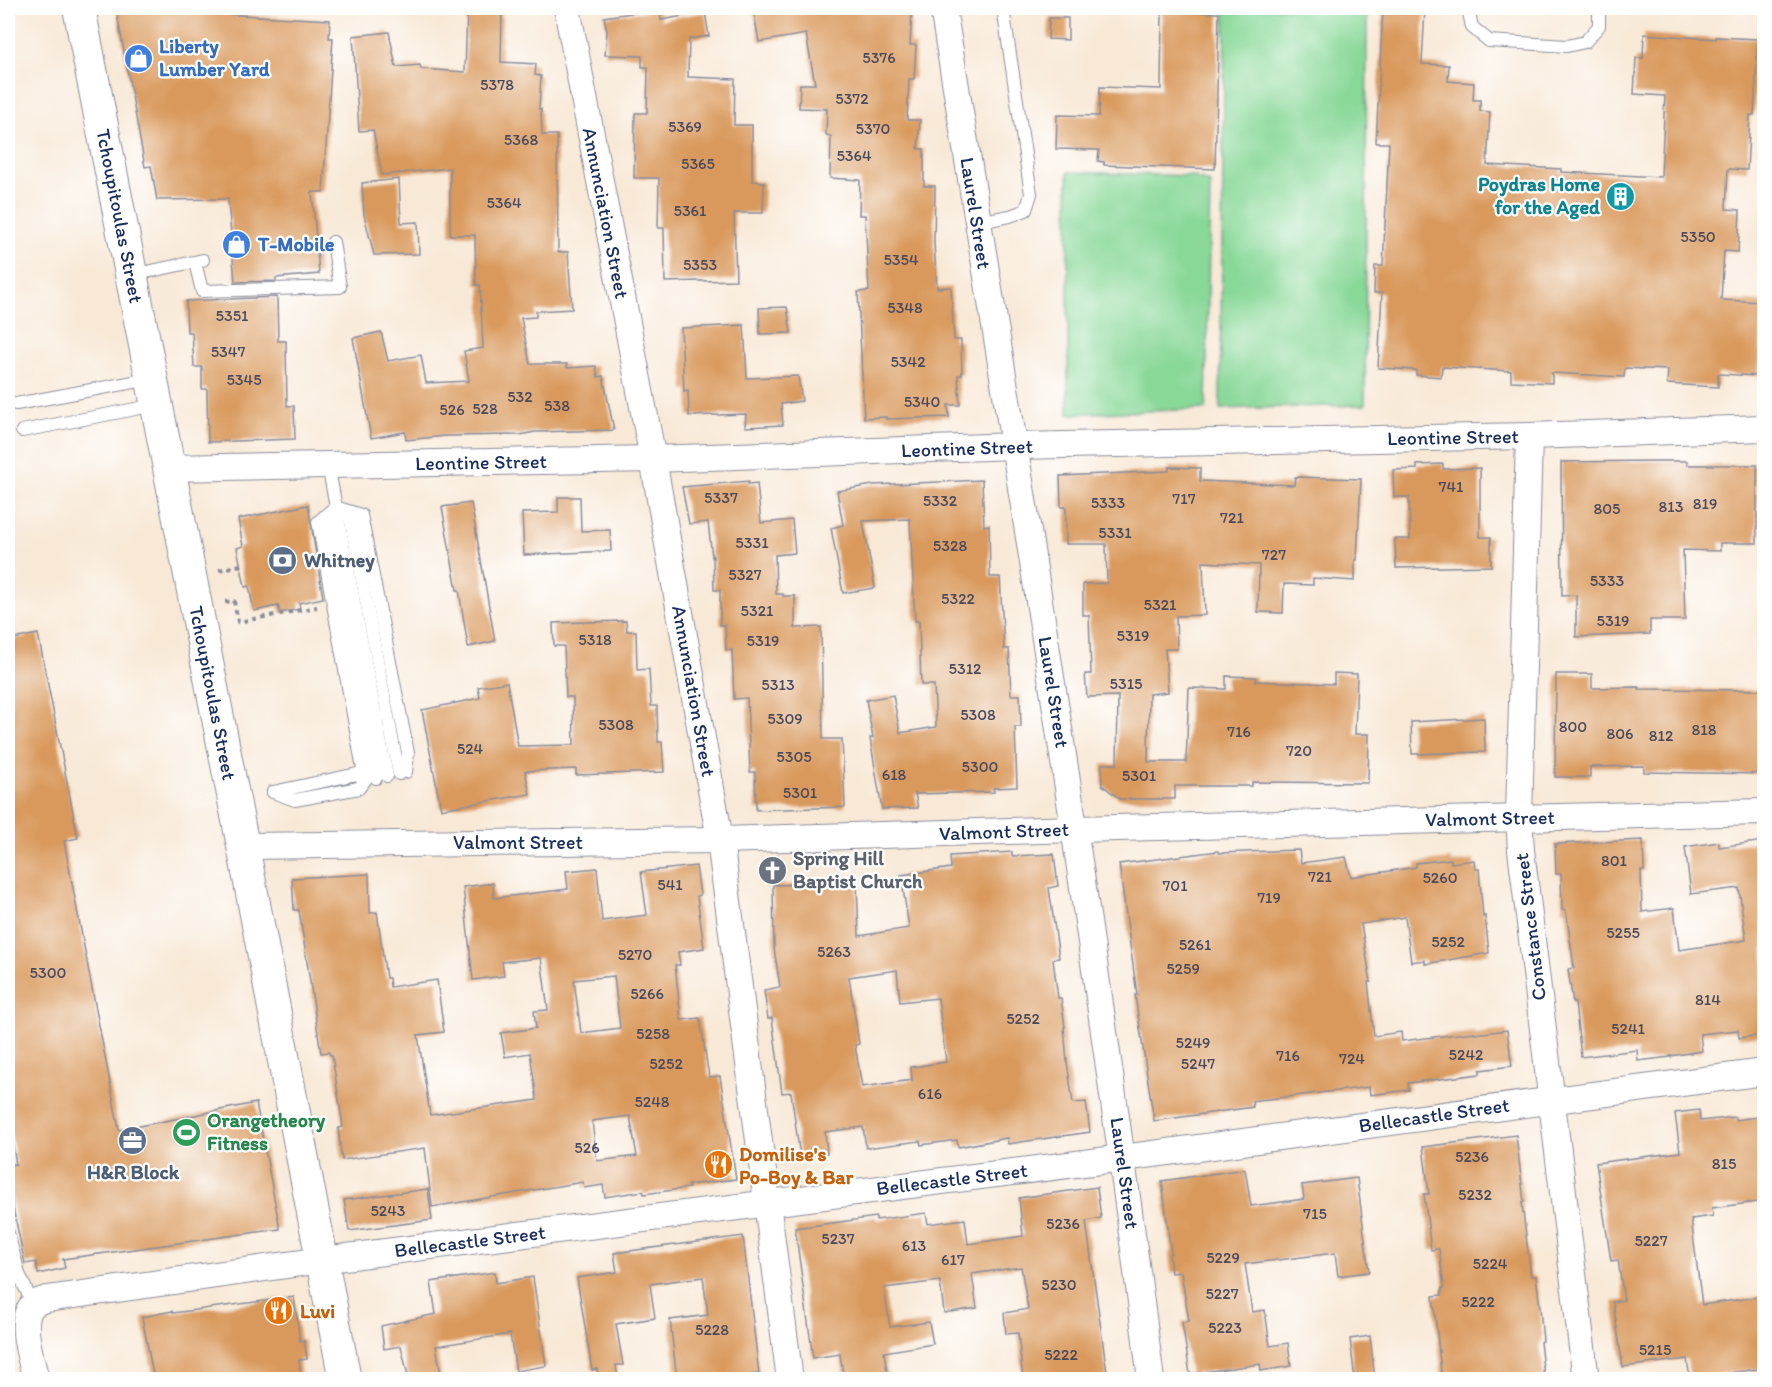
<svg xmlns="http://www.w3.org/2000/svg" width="1772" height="1387" font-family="Itim,sans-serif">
	<rect width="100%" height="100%" fill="#fff"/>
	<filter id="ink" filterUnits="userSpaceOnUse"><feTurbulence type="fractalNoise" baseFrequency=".0167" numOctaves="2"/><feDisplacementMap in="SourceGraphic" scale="12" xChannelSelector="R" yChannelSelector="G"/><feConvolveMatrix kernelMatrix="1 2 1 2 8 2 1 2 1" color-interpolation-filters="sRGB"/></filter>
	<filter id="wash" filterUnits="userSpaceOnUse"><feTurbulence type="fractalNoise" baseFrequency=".008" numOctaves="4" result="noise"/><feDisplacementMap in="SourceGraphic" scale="24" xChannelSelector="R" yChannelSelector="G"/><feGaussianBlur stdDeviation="1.35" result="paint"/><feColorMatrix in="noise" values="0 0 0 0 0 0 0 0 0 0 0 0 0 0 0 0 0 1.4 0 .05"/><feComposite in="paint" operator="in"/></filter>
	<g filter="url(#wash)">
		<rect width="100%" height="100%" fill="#f8e9d7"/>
		<!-- green -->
		<g fill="#88d897" stroke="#52847a" stroke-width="1.5">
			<path d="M1225,8h142l-2,397 -145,4z"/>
			<path d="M1068,172l124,4 18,7 -4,226 -138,5z"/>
		</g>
		<g id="blocks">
			<!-- building -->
			<g fill="#d9995c" fill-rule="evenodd">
				<path d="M116,8h104l1,6 109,6 -1,18h4l-10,154h-11l7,82 -43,4v3l-41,1 -7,-83 -71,1 -6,-34 -6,1z"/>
				<path d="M467,8h35l-1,54 35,2 -1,11 6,1 -2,33h2l1,26h15l1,117h10l4,57 -36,2v6l-15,1 9,46h37v4l29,-2 2,11 5,-1 11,54 -79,2 -15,3 -75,1 -39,4 -1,-8 -34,6 -18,-100 28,-6 7,29 33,-6 5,28 43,-2 -5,-30 19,-3 -3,-63h-4l-1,-50h-25v-67l-68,7 -9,-45 -14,1 -6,-95 36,-4 7,35 24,-2 1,4 44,3z"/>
				<path d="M753,8l159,1 -2,36h6l-2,34h-5l-2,41h13l-2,29h6v37h11l-1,57 3,45 14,-1 3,53h7l1,35h-4l2,30h-12l1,12 -63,2v-2l-22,1 -6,-126 11,-1 -4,-76h-6l1,-35 -30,-2 1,-42 -5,-1 1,-26 -28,-1 1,-24h15l-9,-50 -47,8z"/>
				<path d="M1383,8h42l-3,56 27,1 -1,16 26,2 -1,17h7v11l10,1 -3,53 74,4v3l100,5 4,-81 -31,-2 2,-36h7l1,-24 72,5v-2l42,2 -4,76h-4l-3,55 -19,-1 -2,40 14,1 -2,42 -14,-1 -3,49 42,2 -4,74 -41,-2v13l-51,-3 1,-14 -43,-2 -1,9 -72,-4v10l-41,-2v-10l-69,-4 -1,10 -25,-2v-5l-38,-2 4,-75h-8l1,-27h8l6,-123h-13z"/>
				<path d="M660,9l1,11 44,-8 4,24 -20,3 -1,38 47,2 -1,46h18v56l12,1 -1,31h-29l2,67 -71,2 -1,-54h-6l1,-50h-25l1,-65h12l1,-46h-6v-11l-37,-1 2,-24 -3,-14z"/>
				<path d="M1162,11l57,2 -4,156 -111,-4v-3l-6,-1 1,-11 -43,-1 1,-34 42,1 1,-29 61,2z"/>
				<path d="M1049,18h19v22l-20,-1z"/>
				<path d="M399,179l2,44 17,-1 1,32 -45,1 -10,-40 -2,-32z"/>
				<path d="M277,297l1,44h8l1,65h7l1,33 -87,3 -1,-53h-5v-22h-8l-2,-35h-5l-1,-31z"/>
				<path d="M787,307l4,26 -31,1 -1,-26z"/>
				<path d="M744,325l3,53 51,-2 4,25 -21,3 2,21 -38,2 1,-13 -57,2 -1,-26 -4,1 -3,-63z"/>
				<path d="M1656,461h31v4h70v78h-37v8l-37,-1 2,70h-35v14l-74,3v-42l-14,1 -1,-134z"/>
				<path d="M1443,464v5l37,-1v69h11v29l-95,2 -1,-29h15l-1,-42h-15l-1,-27 24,-1v-4z"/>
				<path d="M1169,467l31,1v13l94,4 1,-8 66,2 -4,81h-2v21l-42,-3v7l-29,-1 -1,29 -25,-1 1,-47 -56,-3 2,53 -29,1 1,33h-12l3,43 -19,2 -1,68h38l3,-74 37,1v-13l30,1v4l78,3v-11l23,1 -2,60h14l-1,49 -116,-1v4h-77v13h-55l-18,-14v-21h15l1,-68 -31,1 -2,-23h6l-2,-59h-6v-31l24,-1 -1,-39h-40v-37h-5l-1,-31 109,-5z"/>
				<path d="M982,480l2,46 5,-1 1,52h10l4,72h5l2,46h9l1,32h-6l2,60 -24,1 1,4 -79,2 3,14 -36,1 -12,-71h3l-7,-38 27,-5 7,38 36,-6 -2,-42h-13l-2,-64h-4l-5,-102 -47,2 12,67 -32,5 -12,-65 12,-3 -6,-34 36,-6z"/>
				<path d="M749,481l-1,3 9,-1 4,40 31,-3 3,33 -20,2 1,39h7v2h12v32l26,-1 2,112h19l3,68 -89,3 -1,-38h-5l-3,-74 -13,1 -2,-49h-6l-1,-25h-5v-35h-6l-1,-34 -1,1 -4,-35 -19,2 -7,-37z"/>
				<path d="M558,497h22l1,34 29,-1 1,21 -87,4 -2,-42 36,-1z"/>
				<path d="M471,503l24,138 -27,6 -9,-57h-2l-15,-83z"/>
				<path d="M308,505l15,93 -24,5 1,6 -20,4 -2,-7 -24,5 -5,-25 -4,1 -8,-39 6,-2 -5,-27z"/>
				<path d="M626,621l1,10h9l1,39 12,-1 2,37h6l1,36h4l2,30 -88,3v-6l-51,2 5,23 -89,15 -19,-99 58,-12 -2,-11 29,-5 11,64 56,-1 -1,-48h-7l-2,-51h-10l-1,-23z"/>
				<path d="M38,634l40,204 -14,3 55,289 137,-27 24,126 -217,30 2,9 -27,6 -2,-12 -11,2 -17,-80v-19l8,-1 -8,-46v-478z"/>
				<path d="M1556,674h36v14l47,-1v2l125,1v84l-120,-2v-6l-54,1v10h-35z"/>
				<path d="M1484,718l1,34 -73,2 -1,-32z"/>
				<path d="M1643,840l1,31h-3l1,41 32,-4 5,42 67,-10 -7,-52 -48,6 -6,-47 34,-5v5l45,-6v194l-25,3 -1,-8 -38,4 2,17 -32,5 1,1 -33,4 -1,-11 -56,7 -6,-54h-2l-5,-34 6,-1 -8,-58h-4l-1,-36h-5l-1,-30z"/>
				<path d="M1299,850l2,13 45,-6 5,20 65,-10v-4l35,-4v4l23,-3 1,9h4l4,48 2,-1 4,37 -64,11v-4l-14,2 -6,-45 -44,7 10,58h-3l6,54 27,-4 1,9 72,-9 1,2 32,-4 5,36 -32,4v4l-72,9 1,7 -39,5 -1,-8 -117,14 1,6 -99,14 -19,-126h2l-18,-131 99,-13 1,2z"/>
				<path d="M1012,852v4l42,-2 4,32 -9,2 10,70 -6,1 5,39h3l4,29h-1l3,35 6,41 13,-1 4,30 -82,12 -1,-6 -49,9 -1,-7 -36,5 -1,-4 -54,7 -3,-21 -38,5 2,21 -27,4 -9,-65 -9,1 -10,-75 -4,1 -4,-29 16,-3 -6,-39 -1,-63 84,-2 2,53 50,-8 -8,-53 50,-7 -1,-12zM897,970l3,32 38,-4 8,64 -35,5 1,13 -50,7 -7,-42 4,-1 -10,-67z"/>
				<path d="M696,866l4,29 -3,1 7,52 -26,4 2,13h-5l6,55 19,-2 9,59 11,-1 16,103 -48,6 1,3 -45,6 -1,-3 -38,6 -2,-12 -19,3 -1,-6 -151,25 -7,-59 -83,12 -4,-32 5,-1 -11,-72h-2l-1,-3 -8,1 -22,-143h-5l-2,-32 77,-4 1,39 7,-1 9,66h3l1,9 47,-7 7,52 -26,3 12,80 107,-15 -7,-47 -25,4 -4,-24 35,-5 -2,-17 14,-1 -7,-52 -39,4 2,14 -31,4 -10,-93 30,-4 1,15 74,-9 -2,-18 31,-3 5,53 45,-6 -6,-43zM614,976l6,52 -39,5 -7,-53zM630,1116l7,40 -40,5 -5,-40z"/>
				<path d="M1699,1110l1,11 35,-4v3l29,-4v85l-52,7 1,8 -22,3 11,86 62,-9v72l-74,11 -3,-20 -64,8 -10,-65 11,-2 -6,-40 -7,1 -15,-98 84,-11 -5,-39z"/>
				<path d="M1516,1135l8,67 -2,1 9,73h5l4,31 3,34 -3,1 4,35 -15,3h-87l-9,-84 9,-1v-7h2l-5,-39 -8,1 -7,-56h5l-6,-47z"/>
				<path d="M1245,1169l6,37 53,-7 -2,-14 55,-7 12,94 -31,4 -3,-23 -90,11 7,48 13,-2 5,36 18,-3 3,23 -30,5 -1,-7 -70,10 -8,-52 7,-1 -8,-49 -10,1 -2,-19 2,-1 -9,-72z"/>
				<path d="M1097,1187l4,31 -15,3 22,159h-85l-5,-47 -12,1 -2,-21 24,-4 -7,-42 -49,7 5,34 -33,5 -4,-32 -56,7 6,39 39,-5 4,22 -49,8 4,25 -44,3 -4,-26 -27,4 -18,-130 81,-11v3l50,-7 2,11 37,-5 3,25 55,-8 -4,-38z"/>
				<path d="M428,1189l4,31 -83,11 -5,-31z"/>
				<path d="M743,1236l16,138 -8,1 1,5h-75l-7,-60 38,-5 -5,-38 -53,7 5,34 -39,6 7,41h-7l2,15h-19l-2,-11 -5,1 -15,-92 40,-6 -3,-19z"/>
				<path d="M495,1272l1,11 37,-6 13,89 -30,5 -6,-37 -74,12 6,34h-33l-8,-34 -17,3 -3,-23 55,-12 -5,-32z"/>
				<path d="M294,1297l6,44 4,-1 3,19 -8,1 2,20h-147l-12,-63 30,-6 1,2z"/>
				<path d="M1370,1336l5,44h-20l-5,-41z"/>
			</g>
		</g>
	</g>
	<g filter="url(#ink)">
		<use href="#blocks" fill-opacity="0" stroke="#8a8c9a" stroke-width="1.5"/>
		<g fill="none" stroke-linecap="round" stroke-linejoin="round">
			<defs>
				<g id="service">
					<path d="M1468,8l4,19 17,14 78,5 18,-4 14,-16v-18"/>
					<path d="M978,222l32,-6 16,-6 5,-16 -28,-186"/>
					<path d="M195,262l7,29 138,-4 -7,-45"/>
					<path d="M132,275l71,-15"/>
					<path d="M16,404l134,-25"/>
					<path d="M22,431l134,-26"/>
					<path d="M328,465l59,311"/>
					<path d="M335,507l26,8 47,238 -2,19"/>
					<path d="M333,510l-6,11 49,257"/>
					<path d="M341,511l9,6 49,257"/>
					<path d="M273,792l22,8 64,-12 6,-8 -47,-258 17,-15"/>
					<path d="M273,792l84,-18 8,6"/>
					<path d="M8,1233l11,41 14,31"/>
				</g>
				<g id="minor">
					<path d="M567,8l86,451 67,381 70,540"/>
					<path d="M943,8c75,456 150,912 208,1372"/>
					<path d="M1529,436l-10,381 2,33 65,530"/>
					<path d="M169,468l484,-9 362,-13 514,-10 235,-8"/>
					<path d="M243,846l477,-6 356,-11 688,-17"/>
					<path d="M36,1380c-4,-19 -19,-60 -3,-75 3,-3 10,-5 14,-6l275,-39 801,-102 641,-86"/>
				</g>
				<path id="tertiary" d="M79,8l164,838 102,534"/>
			</defs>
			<!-- service casing -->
			<use href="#service" stroke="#8a8c9a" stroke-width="14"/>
			<!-- minor casing -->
			<use href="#minor" stroke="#8a8c9a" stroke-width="28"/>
			<!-- tertiary casing -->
			<use href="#tertiary" stroke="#8a8c9a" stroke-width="34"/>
			<!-- path -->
			<g stroke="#8a8c9a" stroke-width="4" stroke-dasharray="4.5 4.5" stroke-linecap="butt">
				<path d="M219,570l22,-5"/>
				<path d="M225,602l9,-1 4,21 79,-15"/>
			</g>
			<!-- service -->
			<use href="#service" stroke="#fff" stroke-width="12"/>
			<!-- minor -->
			<use href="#minor" stroke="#fff" stroke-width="26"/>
			<!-- tertiary -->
			<use href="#tertiary" stroke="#fff" stroke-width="32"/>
			<!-- rail -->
			<path stroke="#1b2f5e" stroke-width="4.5" d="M8,1369l2,11"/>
		</g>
	</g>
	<!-- icons -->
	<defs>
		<symbol id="shop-disc" viewBox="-11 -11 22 22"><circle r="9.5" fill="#3f7fe0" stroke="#fff"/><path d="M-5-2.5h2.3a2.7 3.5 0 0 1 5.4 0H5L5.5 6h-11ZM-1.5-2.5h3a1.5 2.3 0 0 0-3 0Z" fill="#fff"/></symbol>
		<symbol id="building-disc" viewBox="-11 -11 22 22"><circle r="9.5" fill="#0f9aa8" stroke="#fff"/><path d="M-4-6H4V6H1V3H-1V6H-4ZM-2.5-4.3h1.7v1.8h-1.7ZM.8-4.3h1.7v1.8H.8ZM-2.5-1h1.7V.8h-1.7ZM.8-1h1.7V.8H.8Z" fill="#fff"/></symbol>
		<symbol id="bank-disc" viewBox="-11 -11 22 22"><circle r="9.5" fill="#5c6f8a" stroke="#fff"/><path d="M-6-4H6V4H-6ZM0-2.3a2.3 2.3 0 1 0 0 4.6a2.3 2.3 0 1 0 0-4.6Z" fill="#fff"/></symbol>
		<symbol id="church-disc" viewBox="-11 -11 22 22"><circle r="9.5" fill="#6b7280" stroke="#fff"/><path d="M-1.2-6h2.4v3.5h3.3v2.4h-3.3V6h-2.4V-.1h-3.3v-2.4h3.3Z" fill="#fff"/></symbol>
		<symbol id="stadium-disc" viewBox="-11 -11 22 22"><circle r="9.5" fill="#2e9e5b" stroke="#fff"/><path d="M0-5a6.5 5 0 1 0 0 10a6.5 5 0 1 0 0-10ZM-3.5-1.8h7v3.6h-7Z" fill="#fff"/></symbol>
		<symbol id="office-disc" viewBox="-11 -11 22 22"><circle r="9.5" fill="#5c6f8a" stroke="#fff"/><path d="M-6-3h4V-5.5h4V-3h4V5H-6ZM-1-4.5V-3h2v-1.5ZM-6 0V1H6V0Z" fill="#fff"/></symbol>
		<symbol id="restaurant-disc" viewBox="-11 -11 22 22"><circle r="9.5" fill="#e8710a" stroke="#fff"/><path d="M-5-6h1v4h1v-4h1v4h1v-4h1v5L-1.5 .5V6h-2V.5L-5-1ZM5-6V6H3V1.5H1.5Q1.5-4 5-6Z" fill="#fff"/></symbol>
	</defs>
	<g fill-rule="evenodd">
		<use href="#shop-disc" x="122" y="42" width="33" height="33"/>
		<use href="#building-disc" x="1604" y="180" width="33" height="33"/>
		<use href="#shop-disc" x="220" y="228" width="33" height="33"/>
		<use href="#bank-disc" x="266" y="544" width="33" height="33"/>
		<use href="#church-disc" x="756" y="854" width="33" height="33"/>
		<use href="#stadium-disc" x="170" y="1116" width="33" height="33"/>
		<use href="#office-disc" x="116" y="1124" width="33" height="33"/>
		<use href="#restaurant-disc" x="702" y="1148" width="33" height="33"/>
		<use href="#restaurant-disc" x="262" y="1294" width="33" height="33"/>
	</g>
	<g text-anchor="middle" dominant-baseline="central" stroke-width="4.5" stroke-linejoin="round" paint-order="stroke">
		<!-- number labels -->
		<g font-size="16" fill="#4a4a5e">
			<text x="879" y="57">5376</text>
			<text x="497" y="84">5378</text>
			<text x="852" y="98">5372</text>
			<text x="685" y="126">5369</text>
			<text x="873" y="128">5370</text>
			<text x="521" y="139">5368</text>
			<text x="854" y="155">5364</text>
			<text x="698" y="163">5365</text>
			<text x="504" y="202">5364</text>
			<text x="690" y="210">5361</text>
			<text x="1698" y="236">5350</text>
			<text x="901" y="259">5354</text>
			<text x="700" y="264">5353</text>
			<text x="905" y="307">5348</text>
			<text x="232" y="315">5351</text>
			<text x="228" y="351">5347</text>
			<text x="908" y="361">5342</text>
			<text x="244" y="379">5345</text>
			<text x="520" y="396">532</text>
			<text x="922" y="401">5340</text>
			<text x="557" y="405">538</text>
			<text x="485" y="408">528</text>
			<text x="452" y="409">526</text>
			<text x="1451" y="486">741</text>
			<text x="721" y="497">5337</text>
			<text x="1184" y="498">717</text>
			<text x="940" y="500">5332</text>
			<text x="1108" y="502">5333</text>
			<text x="1705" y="503">819</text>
			<text x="1671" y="506">813</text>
			<text x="1607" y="508">805</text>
			<text x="1232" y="517">721</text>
			<text x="1115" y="532">5331</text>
			<text x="752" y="542">5331</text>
			<text x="950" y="545">5328</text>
			<text x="1274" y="554">727</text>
			<text x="745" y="574">5327</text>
			<text x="1607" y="580">5333</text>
			<text x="958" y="598">5322</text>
			<text x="1160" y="604">5321</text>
			<text x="757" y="610">5321</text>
			<text x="1613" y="620">5319</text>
			<text x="1133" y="635">5319</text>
			<text x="595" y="639">5318</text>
			<text x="763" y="640">5319</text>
			<text x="965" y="668">5312</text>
			<text x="1126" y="683">5315</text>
			<text x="778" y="684">5313</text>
			<text x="978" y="714">5308</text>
			<text x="785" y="718">5309</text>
			<text x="616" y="724">5308</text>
			<text x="1573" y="726">800</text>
			<text x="1704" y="729">818</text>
			<text x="1239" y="731">716</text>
			<text x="1620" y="733">806</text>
			<text x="1661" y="735">812</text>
			<text x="470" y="748">524</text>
			<text x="1299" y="750">720</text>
			<text x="794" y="756">5305</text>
			<text x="980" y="766">5300</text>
			<text x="894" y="774">618</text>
			<text x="1139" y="775">5301</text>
			<text x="800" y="792">5301</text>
			<text x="1614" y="860">801</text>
			<text x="1320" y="876">721</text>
			<text x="1440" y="877">5260</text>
			<text x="670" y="884">541</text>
			<text x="1175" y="885">701</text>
			<text x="1269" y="897">719</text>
			<text x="1623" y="932">5255</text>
			<text x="1448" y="941">5252</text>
			<text x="1195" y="944">5261</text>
			<text x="834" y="951">5263</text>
			<text x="635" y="954">5270</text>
			<text x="1183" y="968">5259</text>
			<text x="48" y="972">5300</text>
			<text x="647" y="993">5266</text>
			<text x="1708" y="999">814</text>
			<text x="1023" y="1018">5252</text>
			<text x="1628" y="1028">5241</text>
			<text x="653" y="1033">5258</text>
			<text x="1193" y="1042">5249</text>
			<text x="1466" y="1054">5242</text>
			<text x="1288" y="1055">716</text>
			<text x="1352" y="1058">724</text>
			<text x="666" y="1063">5252</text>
			<text x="1198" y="1063">5247</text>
			<text x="930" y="1093">616</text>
			<text x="652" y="1101">5248</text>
			<text x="587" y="1147">526</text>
			<text x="1472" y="1156">5236</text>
			<text x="1724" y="1163">815</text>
			<text x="1475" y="1194">5232</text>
			<text x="388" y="1210">5243</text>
			<text x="1315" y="1213">715</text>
			<text x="1063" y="1223">5236</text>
			<text x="838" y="1238">5237</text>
			<text x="1651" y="1240">5227</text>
			<text x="914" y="1245">613</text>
			<text x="1223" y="1257">5229</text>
			<text x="953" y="1259">617</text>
			<text x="1490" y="1263">5224</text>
			<text x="1059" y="1284">5230</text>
			<text x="1222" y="1293">5227</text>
			<text x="1478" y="1301">5222</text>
			<text x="1225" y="1327">5223</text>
			<text x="712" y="1329">5228</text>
			<text x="1655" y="1349">5215</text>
			<text x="1061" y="1354">5222</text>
		</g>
		<!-- shop labels -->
		<g font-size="20" font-weight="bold" fill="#366cbe" stroke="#fff" text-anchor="start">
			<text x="159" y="46">Liberty<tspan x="159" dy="23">Lumber Yard</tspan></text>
			<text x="258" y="244">T-Mobile</text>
		</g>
		<!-- culture labels -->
		<g font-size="20" font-weight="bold" fill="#0d838f" stroke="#fff" text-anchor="end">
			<text x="1600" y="184">Poydras Home<tspan x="1600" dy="23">for the Aged</tspan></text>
		</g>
		<!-- street labels -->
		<g font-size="20" fill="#1b2f5e" stroke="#fff">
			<text transform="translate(606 213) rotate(79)">Annunciation Street</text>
			<text transform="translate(976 213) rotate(81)">Laurel Street</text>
			<text transform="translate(120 216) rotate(79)">Tchoupitoulas Street</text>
			<text transform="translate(1453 437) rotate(-1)">Leontine Street</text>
			<text transform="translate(967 448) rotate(-2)">Leontine Street</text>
			<text transform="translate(481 462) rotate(-1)">Leontine Street</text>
			<text transform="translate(694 691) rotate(80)">Annunciation Street</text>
			<text transform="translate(1054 692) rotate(81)">Laurel Street</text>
			<text transform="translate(213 693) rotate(79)">Tchoupitoulas Street</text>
			<text transform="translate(1490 818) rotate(-1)">Valmont Street</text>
			<text transform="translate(1004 831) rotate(-2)">Valmont Street</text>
			<text x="518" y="842">Valmont Street</text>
			<text transform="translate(1530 927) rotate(-97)">Constance Street</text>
			<text transform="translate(1434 1115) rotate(-8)">Bellecastle Street</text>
			<text transform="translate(1125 1173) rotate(82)">Laurel Street</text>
			<text transform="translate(952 1179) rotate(-7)">Bellecastle Street</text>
			<text transform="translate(470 1241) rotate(-7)">Bellecastle Street</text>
		</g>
		<!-- service labels -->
		<g font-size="20" font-weight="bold" fill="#4e5e75" stroke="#fff" text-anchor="start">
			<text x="304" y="560">Whitney</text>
			<text x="133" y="1172" text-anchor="middle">H&amp;R Block</text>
		</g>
		<!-- worship labels -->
		<g font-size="20" font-weight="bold" fill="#5b616d" stroke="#fff" text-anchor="start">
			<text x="793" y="858">Spring Hill<tspan x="793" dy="23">Baptist Church</tspan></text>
		</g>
		<!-- leisure labels -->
		<g font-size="20" font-weight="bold" fill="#27864d" stroke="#fff" text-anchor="start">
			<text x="207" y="1120">Orangetheory<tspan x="207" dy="23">Fitness</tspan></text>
		</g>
		<!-- food labels -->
		<g font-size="20" font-weight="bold" fill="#c56008" stroke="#fff" text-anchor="start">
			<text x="739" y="1154">Domilise's<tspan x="739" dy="23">Po-Boy &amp; Bar</tspan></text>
			<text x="300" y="1311">Luvi</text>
		</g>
	</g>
	<!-- margin -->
	<rect width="1772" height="1387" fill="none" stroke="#fff" stroke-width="30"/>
</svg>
